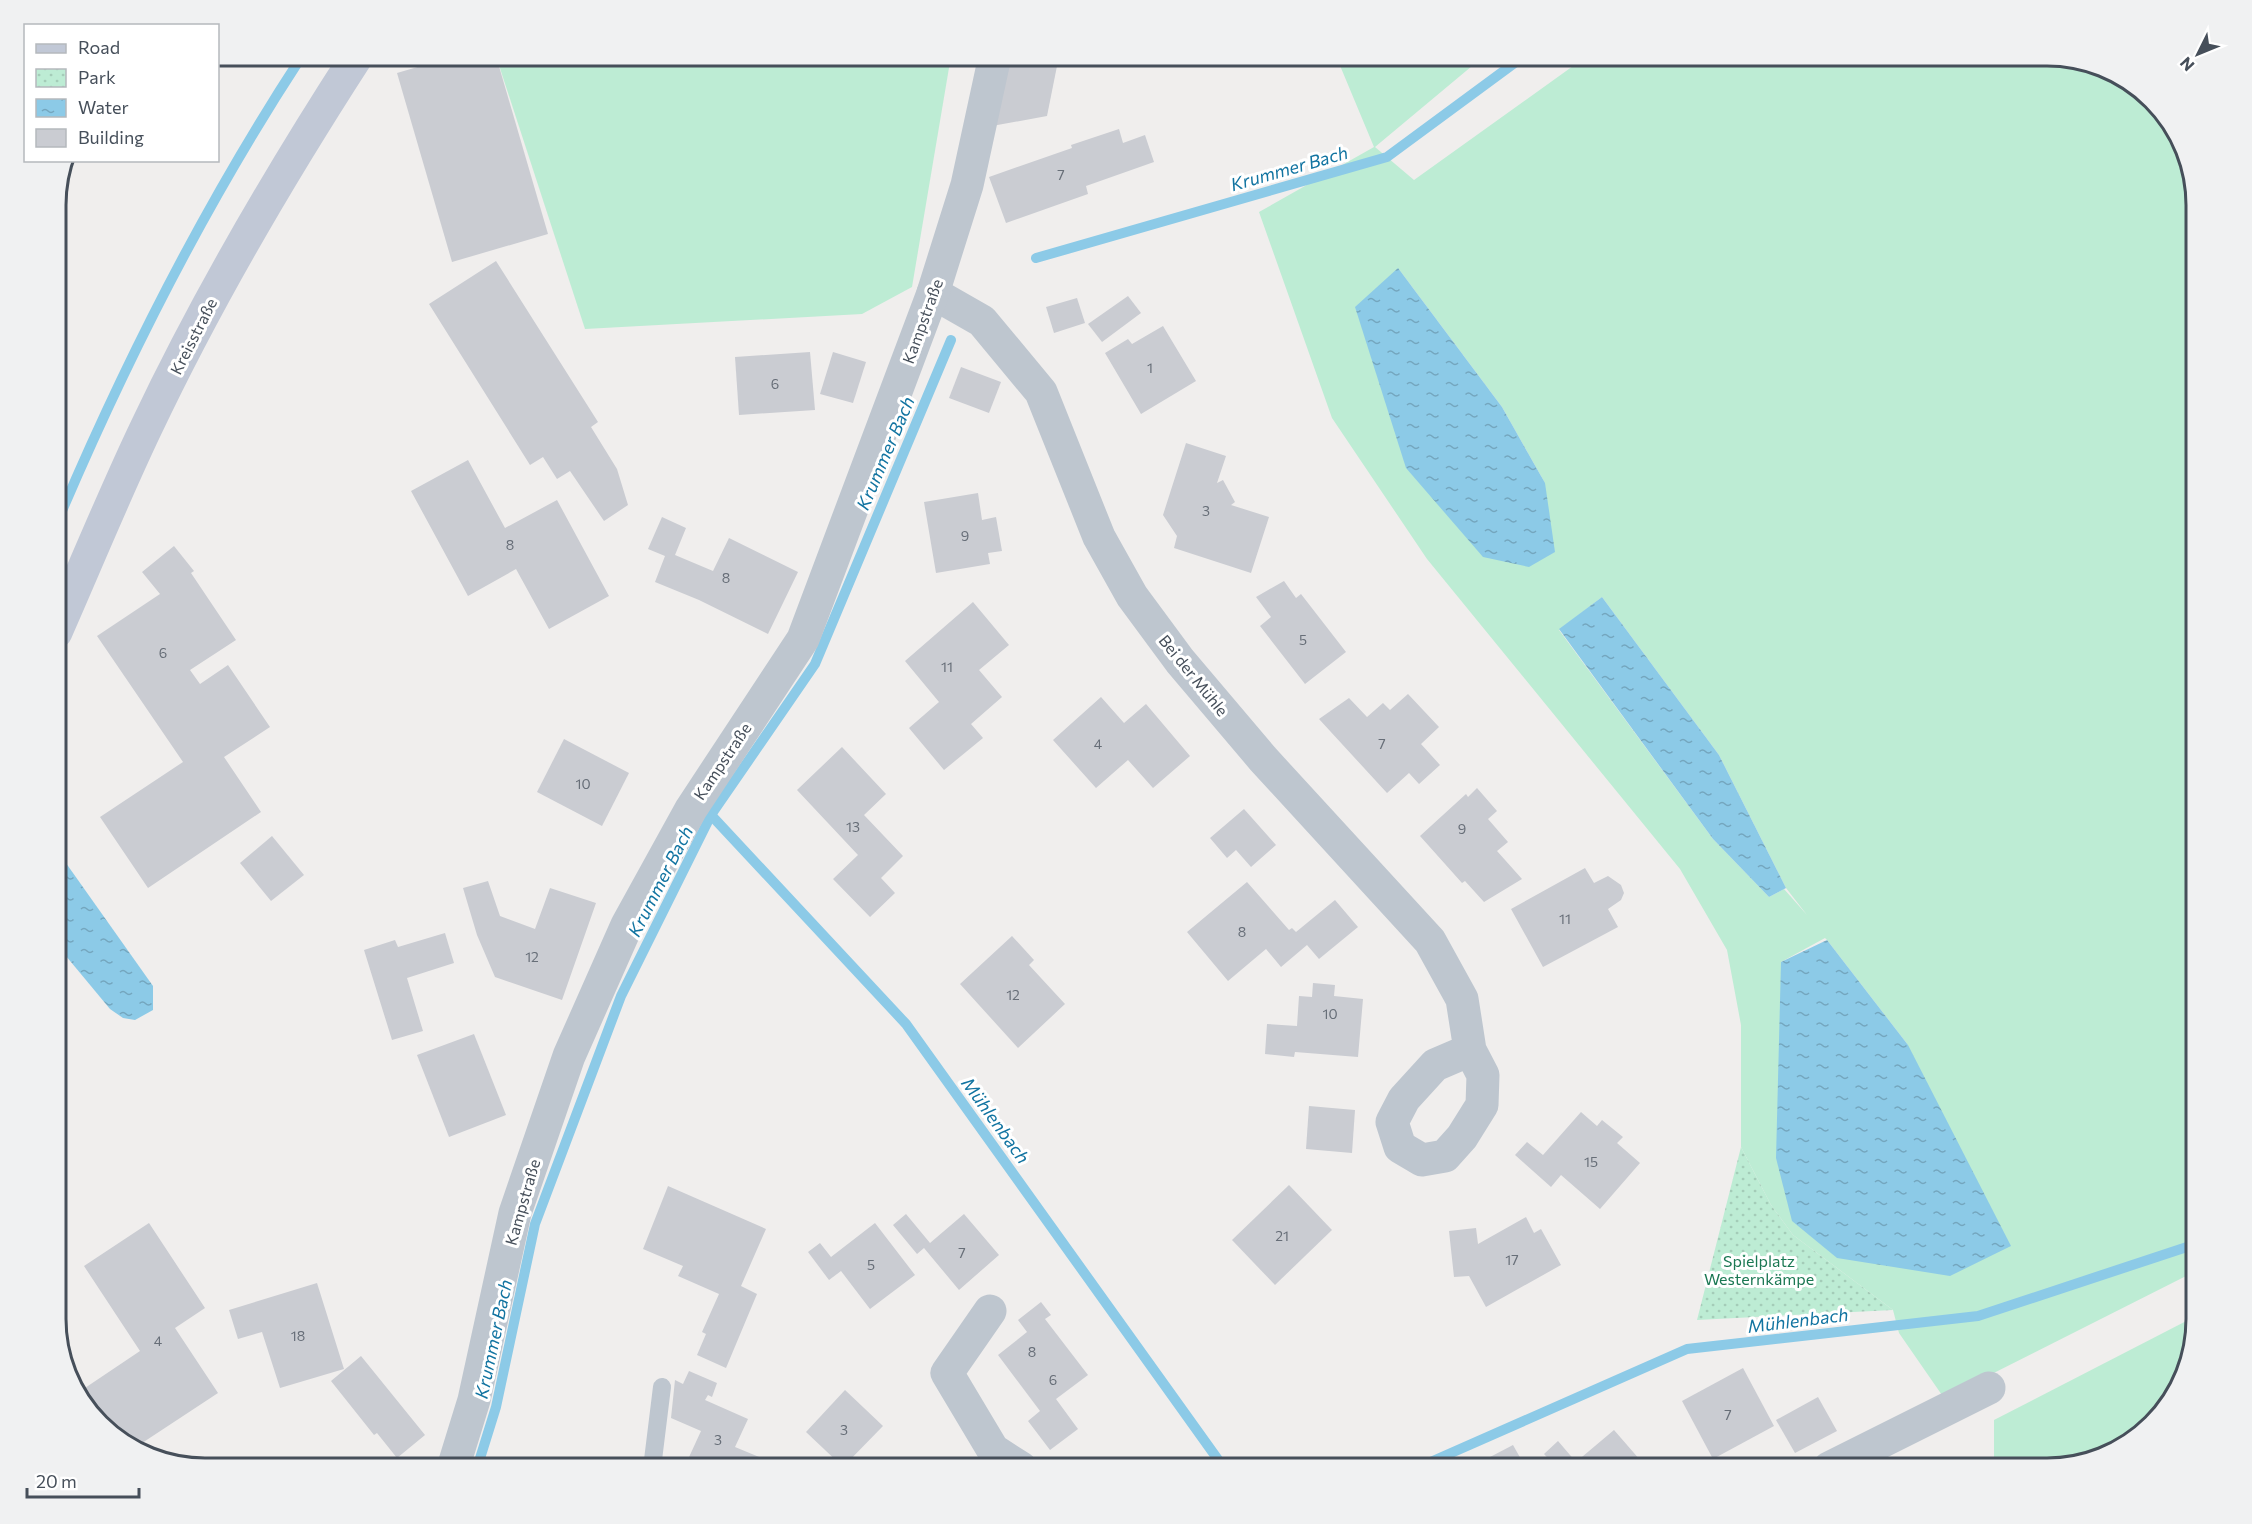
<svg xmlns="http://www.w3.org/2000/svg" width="2252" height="1524" font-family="Commissioner,sans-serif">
	<defs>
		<pattern id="park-dots" width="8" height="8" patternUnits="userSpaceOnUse" patternTransform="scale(1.5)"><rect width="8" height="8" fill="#bdecd4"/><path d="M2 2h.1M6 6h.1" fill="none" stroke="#a4ccb8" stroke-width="1.8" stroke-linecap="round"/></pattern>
		<pattern id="water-ripples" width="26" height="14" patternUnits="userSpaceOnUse" patternTransform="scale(1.5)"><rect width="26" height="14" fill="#8ccae7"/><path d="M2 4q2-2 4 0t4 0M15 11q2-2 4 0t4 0" fill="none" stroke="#74a6be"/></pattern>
	</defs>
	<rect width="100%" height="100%" fill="#f0eeed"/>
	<!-- grass -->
	<g fill="#bdecd4" fill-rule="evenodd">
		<path d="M496,56h455l-39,231 -50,27 -277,15z"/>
		<path d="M1336,56h148l-109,91 39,33 173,-124h460l83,25 51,58 15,66v1066l-252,127 -45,-65 -6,-23 -100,-75 -22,-30 -30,-58v-122l-14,-75 -47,-81 -253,-310 -95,-141 -73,-206 115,-65zM1398,268l104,139 43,76zM1602,597l117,158 67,133 21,27 -23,-26 -15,8 -56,-58 -154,-209zM1825,938l2,2 81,105 -127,-83z"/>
		<path d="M2196,1316l-25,86 -58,51 -66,15h-53v-48z"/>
	</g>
	<!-- park -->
	<path fill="url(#park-dots)" d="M1741,1147l30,58 22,30 100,75 -196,10z"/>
	<!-- water -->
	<g fill="url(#water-ripples)">
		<path d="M1398,268l104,139 43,76 10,69 -26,15 -46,-10 -77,-89 -51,-161z"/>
		<path d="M1602,597l117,158 67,133 -17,9 -56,-58 -154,-210z"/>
		<path d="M56,849l97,137v24l-18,10 -12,-2 -13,-9 -54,-65z"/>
		<path d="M1827,940l81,105 103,201 -61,30 -113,-18 -45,-37 -16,-63 5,-196z"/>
	</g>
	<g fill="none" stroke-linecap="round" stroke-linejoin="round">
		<!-- stream -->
		<g stroke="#8ccae7" stroke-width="10">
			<path d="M1036,258l351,-101 137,-101"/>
			<path d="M56,525c69,-163 149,-321 246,-469"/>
			<path d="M711,815l195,209 318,444"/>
			<path d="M477,1468l19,-61 39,-183 86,-228 90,-181 104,-151 136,-324"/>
			<path d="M1417,1468l270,-119 291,-33 218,-72"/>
		</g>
	</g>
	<!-- building -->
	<g fill="#caccd2">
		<path d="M455,56h41l52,178 -96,28 -55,-189z"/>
		<path d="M1006,56h53l-12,60 -55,10z"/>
		<path d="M1119,129l4,14 22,-8 9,27 -68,24 2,8 -82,29 -17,-46 83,-29 -1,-3z"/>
		<path d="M496,261l102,161 -7,5 26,42 11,36 -24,16 -34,-50 -13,8 -14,-22 -13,8 -101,-161z"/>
		<path d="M1128,296l13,17 -39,29 -14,-18z"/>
		<path d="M1077,298l8,25 -31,10 -8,-26z"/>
		<path d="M1163,326l33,55 -55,33 -36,-61 23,-14 4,5z"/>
		<path d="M810,352l5,58 -76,5 -4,-58z"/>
		<path d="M833,352l33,10 -13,41 -33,-9z"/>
		<path d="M961,367l40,15 -12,31 -40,-15z"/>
		<path d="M1186,443l40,13 -9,27 6,-3 12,22 -4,3 38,12 -18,56 -77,-25 3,-12 -14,-21z"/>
		<path d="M468,460l37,68 52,-28 52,96 -60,33 -33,-60 -48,27 -57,-105z"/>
		<path d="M978,493l4,27 14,-3 6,34 -14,2 2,11 -54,9 -12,-71z"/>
		<path d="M662,517l24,11 -11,27 38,16 16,-33 69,34 -30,62 -69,-34 -44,-18 10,-26 -17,-7z"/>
		<path d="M174,546l20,25 -3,2 45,67 -46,30 10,14 28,-19 42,62 -46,30 37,55 -113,76 -48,-71 83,-55 -86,-126 63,-42 -18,-22z"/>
		<path d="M1284,581l12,17 5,-4 45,58 -41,32 -45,-58 11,-9 -15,-20z"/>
		<path d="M973,602l36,43 -30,25 23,27 -31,27 12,14 -39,32 -35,-42 30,-26 -34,-41z"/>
		<path d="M1408,694l31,33 -18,17 19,21 -21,19 -10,-11 -22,20 -68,-74 30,-21 18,19 16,-14 7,7z"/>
		<path d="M1101,697l23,26 22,-19 44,52 -37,32 -25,-28 -32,28 -43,-48z"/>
		<path d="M564,739l65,34 -27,53 -65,-34z"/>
		<path d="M842,747l44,47 -22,21 39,41 -22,22 14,15 -25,24 -37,-38 25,-24 -61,-65z"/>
		<path d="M1477,788l20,23 -9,8 20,23 -11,9 25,28 -38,23 -19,-21 -3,2 -42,-47 46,-42 2,3z"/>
		<path d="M1244,809l32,36 -25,22 -15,-17 -9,8 -17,-20z"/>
		<path d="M272,836l32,39 -33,26 -31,-38z"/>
		<path d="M1585,868l9,15 14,-7 13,9 3,8 -3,7 -13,9 10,18 -75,40 -32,-58z"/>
		<path d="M488,881l12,35 35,13 15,-41 46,15 -34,97 -67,-23 -18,-42 -14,-47z"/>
		<path d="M1247,882l42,48 3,-2 4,4 39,-32 23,27 -39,32 -12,-14 -26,22 -15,-18 -38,32 -41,-49z"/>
		<path d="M445,933l9,30 -47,15 16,53 -31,9 -28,-90 31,-10 3,7z"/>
		<path d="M1012,936l22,24 -5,5 36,39 -47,44 -58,-64z"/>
		<path d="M1313,983l22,2 -1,11 29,3 -5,58 -63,-5 -1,5 -29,-3 2,-30 30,2 2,-30 13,1z"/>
		<path d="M474,1034l32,81 -57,22 -32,-82z"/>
		<path d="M1309,1106l46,4 -3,43 -46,-4z"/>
		<path d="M1581,1112l16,14 5,-6 21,17 -6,6 23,20 -40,46 -39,-34 -10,12 -36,-32 12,-13 16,13z"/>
		<path d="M1289,1185l43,45 -57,55 -43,-45z"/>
		<path d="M668,1186l98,43 -25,57 16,8 -31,74 -29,-13 9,-21 -4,-2 17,-38 -41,-18 5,-10 -40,-17z"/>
		<path d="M906,1214l24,29 34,-29 35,41 -40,35 -35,-42 -7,6 -24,-29z"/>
		<path d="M1526,1217l8,16 7,-4 20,36 -75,42 -17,-31 -15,1 -5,-46 27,-3 2,16z"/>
		<path d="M149,1223l56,85 -30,20 43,65 -82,54 -14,-4 -46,-49 64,-43 -56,-85z"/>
		<path d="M875,1223l40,52 -45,34 -29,-38 -12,9 -21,-28 12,-9 11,14z"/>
		<path d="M317,1283l27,86 -64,19 -18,-56 -24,7 -9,-29z"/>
		<path d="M1041,1302l10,13 -6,4 43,56 -32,24 22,30 -28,21 -22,-29 12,-10 -42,-56 29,-23 -9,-12z"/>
		<path d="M361,1356l64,79 -28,23 -20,-25 -3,2 -43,-54z"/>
		<path d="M1743,1368l31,58 -61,33 -31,-58z"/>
		<path d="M689,1371l28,12 -5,14 -4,-2 -3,5 43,19 -13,28 29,12 -4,9h-76l17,-37 -30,-13 4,-38 8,4z"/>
		<path d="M845,1390l38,36 -40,41 -37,-35z"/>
		<path d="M1818,1397l19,34 -42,22 -19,-33z"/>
		<path d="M1614,1430l33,38h-90l-13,-14 14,-13 18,21z"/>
		<path d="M1513,1445l13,23h-57z"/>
	</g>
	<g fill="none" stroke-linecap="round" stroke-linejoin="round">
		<!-- lane -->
		<path stroke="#bec6cf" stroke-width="18" d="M652,1468l10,-81"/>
		<!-- street -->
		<g stroke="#bec6cf" stroke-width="33">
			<path d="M933,293l49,28 59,71 58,145 33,59 48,65 83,98 167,182 32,58 8,51 -35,15 -31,34 -12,23 8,25 22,13 23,-4 17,-19 20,-32 1,-30 -13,-25"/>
			<path d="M990,1311l-43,62 46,77 28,18"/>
			<path d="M453,1468l21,-68 41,-187 54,-157 58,-131 64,-116 112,-170 130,-346 34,-108 28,-129"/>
			<path d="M1829,1468l160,-80"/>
		</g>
		<!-- secondary -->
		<path stroke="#c1c8d6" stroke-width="33" d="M56,632c30,-68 58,-137 90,-204 61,-129 134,-253 211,-372"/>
	</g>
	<g text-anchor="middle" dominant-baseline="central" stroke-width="6" stroke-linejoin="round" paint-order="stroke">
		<!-- number labels -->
		<g font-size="14" fill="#676e78">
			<text x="1061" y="174">7</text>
			<text x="1150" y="367">1</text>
			<text x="775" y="383">6</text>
			<text x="1206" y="510">3</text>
			<text x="965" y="535">9</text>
			<text x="510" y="544">8</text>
			<text x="726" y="577">8</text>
			<text x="1303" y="639">5</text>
			<text x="163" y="652">6</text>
			<text x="947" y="666">11</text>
			<text x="1098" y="743">4</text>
			<text x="1382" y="743">7</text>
			<text x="583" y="783">10</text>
			<text x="853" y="826">13</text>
			<text x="1462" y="828">9</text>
			<text x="1565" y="918">11</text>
			<text x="1242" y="931">8</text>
			<text x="532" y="956">12</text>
			<text x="1013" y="994">12</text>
			<text x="1330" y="1013">10</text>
			<text x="1591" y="1161">15</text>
			<text x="1282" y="1235">21</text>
			<text x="962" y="1252">7</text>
			<text x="1512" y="1259">17</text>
			<text x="871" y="1264">5</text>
			<text x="298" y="1335">18</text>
			<text x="158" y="1340">4</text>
			<text x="1032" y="1351">8</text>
			<text x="1053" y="1379">6</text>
			<text x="1728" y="1414">7</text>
			<text x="844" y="1429">3</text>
			<text x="718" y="1439">3</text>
		</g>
		<!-- street labels -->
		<g font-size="16" fill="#464f5a" stroke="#fff">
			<text transform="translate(922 321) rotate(-70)">Kampstraße</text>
			<text transform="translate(193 336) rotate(-63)">Kreisstraße</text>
			<text transform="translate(1194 675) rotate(51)">Bei der Mühle</text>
			<text transform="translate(722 761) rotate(-56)">Kampstraße</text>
			<text transform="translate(522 1202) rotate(-74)">Kampstraße</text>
		</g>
		<!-- park labels -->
		<g font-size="16" fill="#1b7853" stroke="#fff">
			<text x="1759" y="1260">Spielplatz<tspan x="1759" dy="18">Westernkämpe</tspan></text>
		</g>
		<!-- water labels -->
		<g font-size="18" font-style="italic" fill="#1274a1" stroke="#fff">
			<text transform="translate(1289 168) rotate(-16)">Krummer Bach</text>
			<text transform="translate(885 453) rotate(-67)">Krummer Bach</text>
			<text transform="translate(660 881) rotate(-63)">Krummer Bach</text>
			<text transform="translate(996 1120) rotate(54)">Mühlenbach</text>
			<text transform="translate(1798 1320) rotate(-7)">Mühlenbach</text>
			<text transform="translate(493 1339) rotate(-78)">Krummer Bach</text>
		</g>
	</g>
	<!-- crop -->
	<path d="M0 0H2252V1524H0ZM205 66H2047A139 139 0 0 1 2186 205V1319A139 139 0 0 1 2047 1458H205A139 139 0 0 1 66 1319V205A139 139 0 0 1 205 66Z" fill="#f0f1f2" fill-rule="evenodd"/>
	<path fill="none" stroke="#464f5a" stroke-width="3" d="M205 66H2047A139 139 0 0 1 2186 205V1319A139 139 0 0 1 2047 1458H205A139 139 0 0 1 66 1319V205A139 139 0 0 1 205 66Z"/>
	<!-- legend -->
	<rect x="24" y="24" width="195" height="138" fill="#ffffff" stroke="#b5b9bd" stroke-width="1.5"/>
	<rect x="36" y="44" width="30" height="9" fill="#c1c8d6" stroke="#b5b9bd" stroke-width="1.5"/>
	<text x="78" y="54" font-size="18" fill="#464f5a">Road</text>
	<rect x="36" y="69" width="30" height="18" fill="url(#park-dots)" stroke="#b5b9bd" stroke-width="1.5"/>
	<text x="78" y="84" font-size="18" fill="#464f5a">Park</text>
	<rect x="36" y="99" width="30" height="18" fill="url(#water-ripples)" stroke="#b5b9bd" stroke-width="1.5"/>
	<text x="78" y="114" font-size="18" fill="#464f5a">Water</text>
	<rect x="36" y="129" width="30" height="18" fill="#caccd2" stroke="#b5b9bd" stroke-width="1.5"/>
	<text x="78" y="144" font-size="18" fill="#464f5a">Building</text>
	<!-- north arrow -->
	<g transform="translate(2198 54) rotate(227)" stroke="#ffffff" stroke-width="4.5" paint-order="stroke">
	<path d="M0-4.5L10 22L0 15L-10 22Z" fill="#464f5a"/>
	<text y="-9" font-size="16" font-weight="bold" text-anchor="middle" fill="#464f5a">N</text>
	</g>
	<!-- scale -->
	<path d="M27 1488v9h112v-9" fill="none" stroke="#464f5a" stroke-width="3"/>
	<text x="36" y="1488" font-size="18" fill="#464f5a" stroke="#ffffff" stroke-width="4.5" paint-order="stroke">20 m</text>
</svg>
